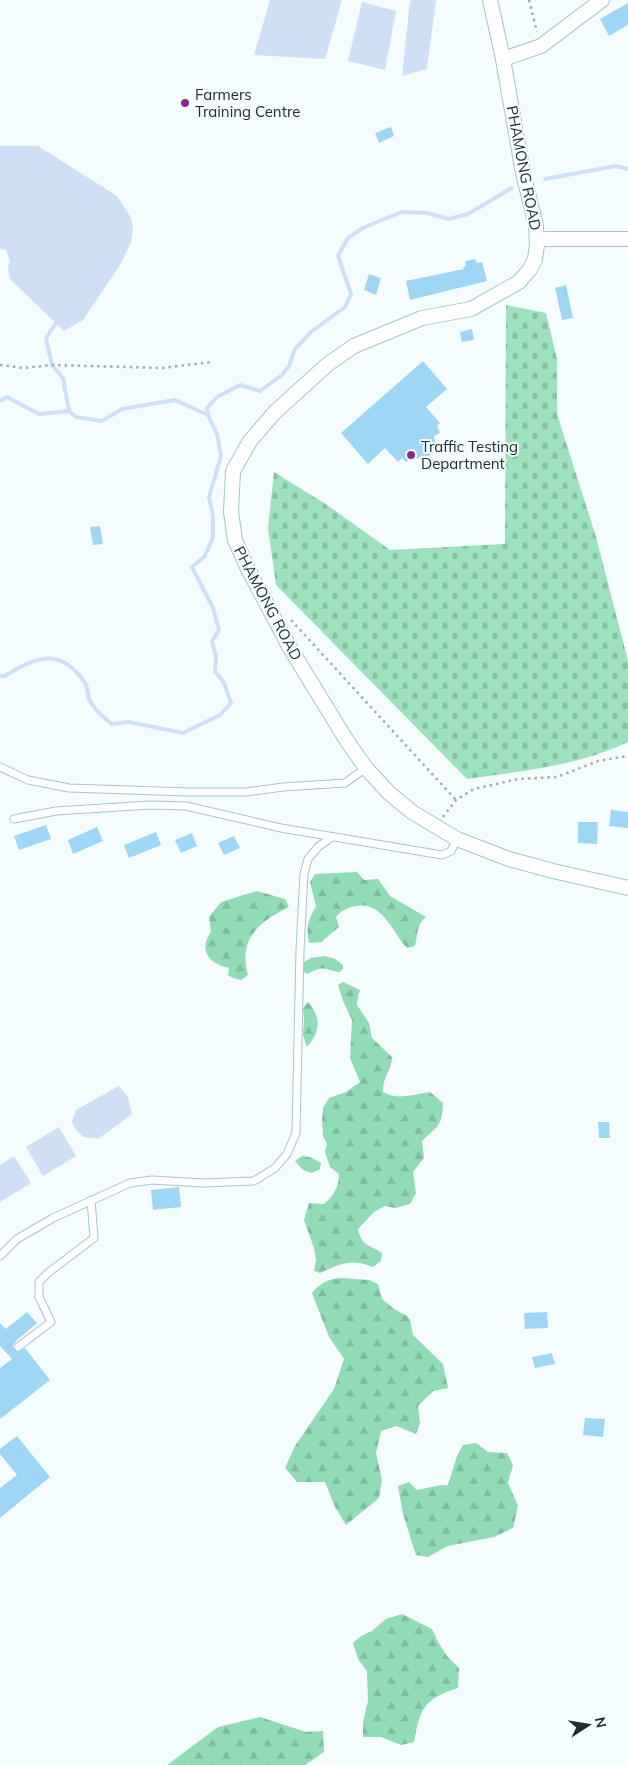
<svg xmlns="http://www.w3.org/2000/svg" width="628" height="1765" font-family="Mulish,sans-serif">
	<defs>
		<pattern id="forest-firs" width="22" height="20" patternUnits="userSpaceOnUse" patternTransform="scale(1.25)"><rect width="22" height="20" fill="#91dbb6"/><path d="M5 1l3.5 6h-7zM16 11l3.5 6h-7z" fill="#7dbc9d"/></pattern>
		<pattern id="cemetery-stones" width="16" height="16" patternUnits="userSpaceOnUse" patternTransform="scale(1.25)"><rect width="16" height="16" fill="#9de1be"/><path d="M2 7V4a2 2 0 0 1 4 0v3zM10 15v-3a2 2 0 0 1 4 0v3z" fill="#87c1a4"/></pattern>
	</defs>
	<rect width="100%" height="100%" fill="#f5fcfe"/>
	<!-- forest -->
	<g fill="url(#forest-firs)">
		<path d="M357,872l7,8 14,-1 12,17 36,21c-10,9 -8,17 -11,29l-8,2c-15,-16 -24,-47 -51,-42 -9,2 -14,4 -20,11l3,10 -18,15 -12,1c-3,-17 -1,-22 7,-37l-6,-24 5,-8z"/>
		<path d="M257,891l28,8 4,8c-30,15 -51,31 -41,68l-7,5 -8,-2 -5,-3 1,-7c-20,-4 -31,-18 -18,-36l-2,-15 12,-15z"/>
		<path d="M324,956l11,3 8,6v4l-3,3c-16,-2 -15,-8 -33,2l-5,-3v-8l9,-5z"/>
		<path d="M343,982l17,8 -2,6 -1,9 12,18 3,15 20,19c0,14 -10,20 -9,35 15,9 31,2 47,0l13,11c-1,24 -5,22 -21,38l2,17 -11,14 3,21 -6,11 -15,4 -10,-2 -11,6 -16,17c4,18 11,15 24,24l-1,8 -8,6c-23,-9 -32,-3 -53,6l-6,-2 2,-11 -2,-12 -10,-28 5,-17 15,1c10,-9 15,-17 15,-30l-9,-7 -5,-15 2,-8 -4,-8 -1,-17 1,-11 6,-10 17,-6 14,-10 -10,-24 2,-38 -9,-19 -5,-16z"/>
		<path d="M308,1002c14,17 12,29 -1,45l-4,-12 1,-14 -1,-13z"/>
		<path d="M302,1156l8,1 11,6 -1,6 -8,4 -9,-3 -8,-9z"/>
		<path d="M341,1278l28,2 9,4 4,15 12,10 13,7 3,4 3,15 30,29 5,24 -15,3 -15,15 2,17 -4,11 -20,-8 -15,5 -5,22 6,27 -3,18 -33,27 -11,-18 -10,-25h-28l-12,-14 10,-22 39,-57 10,-30 -15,-22 -17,-44c8,-10 16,-14 29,-15z"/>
		<path d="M476,1443l12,9 19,1 6,12 -5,18 10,23 -5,22 -19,9 -46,9 -20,11 -12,-2 -13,-41 -5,-28 11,-4 8,8c11,-2 20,-5 31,-5l9,-29 6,-11z"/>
		<path d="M402,1614l30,15 6,13 9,14 12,12 -1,20c-34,11 -38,20 -44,54l-13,3 -20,-8h-18v-15l5,-21 -1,-30 -9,-12 -5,-16 8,-7 11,-5 14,-12z"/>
		<path d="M260,1717l46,15 17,-1 1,21 -19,13h-138l51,-38z"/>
	</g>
	<!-- cemetery -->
	<path fill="url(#cemetery-stones)" d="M506,305l40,8 11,46v55l39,123 32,124v81c-50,24 -107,29 -161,37l-191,-194 -8,-57 6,-56 53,33 63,45 115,-6z"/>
	<!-- water -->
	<g fill="#cfdff6">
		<path d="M270,0h72l-17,59 -71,-4z"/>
		<path d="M413,0h23l-9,69 -25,7 8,-75z"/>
		<path d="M362,2l34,9 -11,59 -37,-9z"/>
		<path d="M0,146h38l79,50 13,20 3,11 -2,15 -11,23 -37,55 -19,11 -54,-52 -2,-11 2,-7 -4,-11 -6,-1z"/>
		<path d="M119,1086l9,11 4,17 -34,25 -15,-2 -7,-7 -4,-8 4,-12z"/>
		<path d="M59,1127l17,29 -33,20 -17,-29z"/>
		<path d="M14,1156l17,27 -31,19v-37z"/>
	</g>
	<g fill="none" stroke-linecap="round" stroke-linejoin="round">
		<!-- stream -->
		<g stroke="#cfdff6" stroke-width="4">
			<path d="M545,179l71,-13 12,3"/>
			<path d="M56,320v3l-10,15 6,27 11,13 6,33"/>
			<path d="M0,401l7,-4 32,17 30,-3 7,6 26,4 20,-12 53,-9 33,15"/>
			<path d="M0,676h5c31,-20 56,-29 80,7 3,4 2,10 4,15 4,11 14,19 23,26l17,-2 54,11 37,-18 11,-12 -7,-20 -9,-12 1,-15 -4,-15 7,-11 -6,-22 -21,-41 13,-11 8,-19v-21l-4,-19 12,-41 -4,-22 -9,-19 -1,-7 10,-11 23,-12 20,6 22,-16 7,-9 6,-17 16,-17 34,-25 6,-13 -13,-38 10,-18 15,-10 21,-9 18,-7 25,1 22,6 19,-5 44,-26"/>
		</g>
	</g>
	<!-- building -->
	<g fill="#9ed7f6">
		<path d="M628,3v22l-19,11 -9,-17z"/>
		<path d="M391,127l3,9 -15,7 -4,-10z"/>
		<path d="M475,259l2,4 5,-1 5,19 -77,19 -4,-19 58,-12 -1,-2 3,-1 -1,-5z"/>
		<path d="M369,274l12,4 -5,17 -12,-5z"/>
		<path d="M566,285l7,33 -11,2 -7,-32z"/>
		<path d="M472,329l2,11 -12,2 -2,-10z"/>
		<path d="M423,361l24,28 -21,18 14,16 -3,3 3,7 -6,3 1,6 -5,3 5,6 -10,8 -3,-4 -5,4 -3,-3 -8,6 -4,-4 -4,4 -13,-14 -17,16 -27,-31z"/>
		<path d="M100,526l3,18 -10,1 -3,-18z"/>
		<path d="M611,810l17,2v16l-19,-2z"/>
		<path d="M578,822h20l-1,22 -19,-1z"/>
		<path d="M46,825l5,14 -32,11 -5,-14z"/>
		<path d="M97,827l6,14 -30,13 -5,-14z"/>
		<path d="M156,832l5,13 -32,13 -5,-13z"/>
		<path d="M192,833l5,13 -16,7 -6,-13z"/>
		<path d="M234,836l6,12 -16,7 -6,-12z"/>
		<path d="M598,1122h11l1,16h-11z"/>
		<path d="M179,1187l2,20 -28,3 -2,-20z"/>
		<path d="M27,1312l10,11 -19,16 -5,6v3l5,4 7,-4 25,32 -50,39v-51l12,-9 -12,-13v-23l6,6z"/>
		<path d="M547,1312l1,16 -23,1 -1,-16z"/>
		<path d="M552,1353l3,11 -20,4 -3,-11z"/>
		<path d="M585,1418l20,1 -2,18 -20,-2z"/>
		<path d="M17,1436l33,41 -50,41v-30l17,-13 -17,-21v-5z"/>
	</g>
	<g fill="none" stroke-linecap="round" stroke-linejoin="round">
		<defs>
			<g id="lane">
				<path d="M0,767l28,13 41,8 119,4h58l37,-5 62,-4 21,-15"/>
				<path d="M14,819l42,-8 94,-6 36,1 95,22 161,27 9,-4 6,-12"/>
				<path d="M0,1256l17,-17 36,-21 77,-35 22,-3 51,3 51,-2 21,-13 12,-14 9,-21 4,-183 4,-76 4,-15 10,-12 14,-10"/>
				<path d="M18,1347l33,-25 -12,-25v-15l10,-10 45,-34 -3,-38"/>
			</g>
			<g id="street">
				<path d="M490,0l13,59 20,114 13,53 1,19 -2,14 -5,10 -11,13 -48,27 -49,9 -68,28 -26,18 -53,48 -25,29 -17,30 -2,41 4,28 13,29 42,79 57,93 19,27 23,25 23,19 45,27 52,20 44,12 75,17"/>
				<path d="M503,59l38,-13 61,-46"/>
				<path d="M537,239h91"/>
			</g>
		</defs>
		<!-- lane casing -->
		<use href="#lane" stroke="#a3c5cb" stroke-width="9"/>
		<!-- street casing -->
		<use href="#street" stroke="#a3c5cb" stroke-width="16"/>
		<!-- path -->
		<g stroke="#a2acae" stroke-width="2.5" stroke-dasharray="2.5 4" stroke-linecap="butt">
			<path d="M529,0l8,32"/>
			<path d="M0,365l24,3 28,-3 110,3 49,-6"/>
			<path d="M291,620l165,180"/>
			<path d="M443,817l13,-17 18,-11 44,-10 39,-2 41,-16 30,-5"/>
		</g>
		<!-- lane -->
		<use href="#lane" stroke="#fff" stroke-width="7"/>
		<!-- street -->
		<use href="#street" stroke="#fff" stroke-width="14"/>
	</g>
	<!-- markers -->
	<g fill="#8f288e" stroke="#f5fcfe" stroke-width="2">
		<circle cx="185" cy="103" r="5"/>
		<circle cx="411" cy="455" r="5"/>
	</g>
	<g text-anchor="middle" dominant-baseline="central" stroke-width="4" stroke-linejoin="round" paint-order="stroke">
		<!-- poi labels -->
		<g font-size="15" fill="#202e30" stroke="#f5fcfe" text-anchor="start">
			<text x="195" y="94">Farmers<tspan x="195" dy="17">Training Centre</tspan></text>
			<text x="421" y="446">Traffic Testing<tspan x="421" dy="17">Department</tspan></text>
		</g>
		<!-- street labels -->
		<g font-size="15" fill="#202e30" stroke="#f5fcfe">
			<text transform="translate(524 168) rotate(79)">PHAMONG ROAD</text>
			<text transform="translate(268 603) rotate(62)">PHAMONG ROAD</text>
		</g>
	</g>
	<!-- north arrow -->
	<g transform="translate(588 1725) rotate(78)" stroke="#f5fcfe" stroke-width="4" paint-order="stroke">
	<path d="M0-4L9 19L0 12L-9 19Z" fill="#202e30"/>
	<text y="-8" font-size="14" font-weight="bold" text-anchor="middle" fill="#202e30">N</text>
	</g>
</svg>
